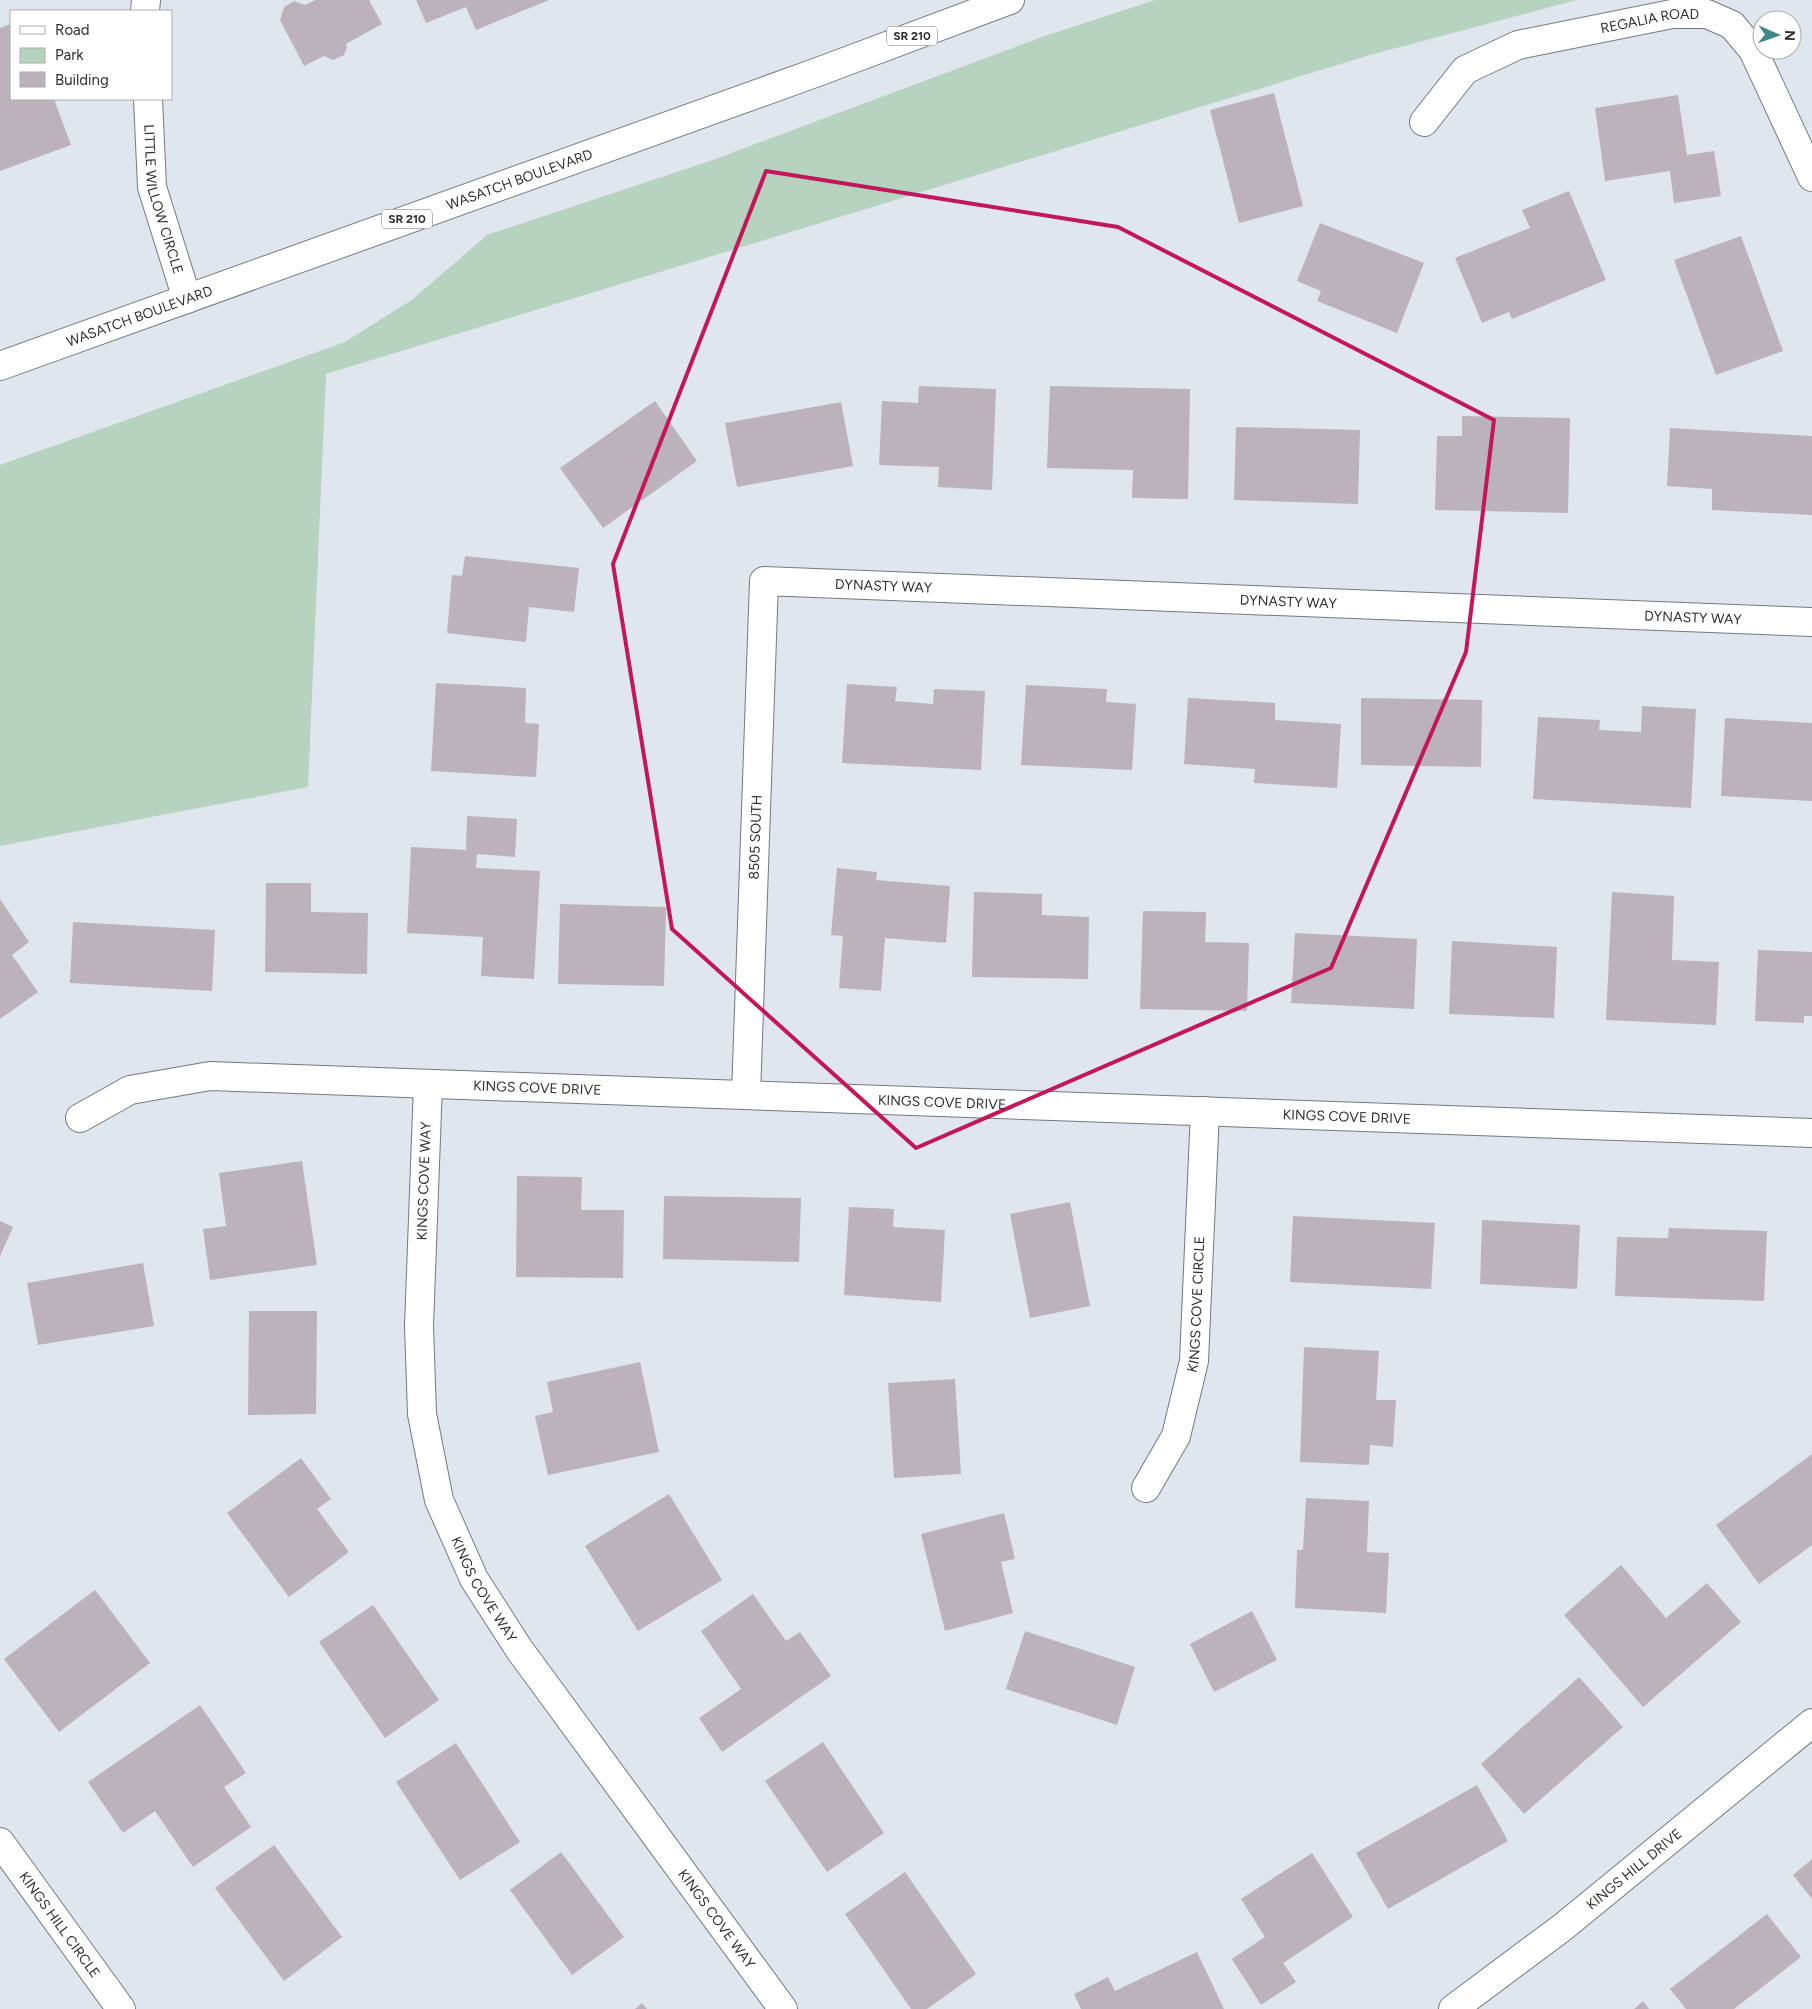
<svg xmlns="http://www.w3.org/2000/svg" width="1812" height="2009" font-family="Figtree,sans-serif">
	<rect width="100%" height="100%" fill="#e0e6ee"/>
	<!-- green -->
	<path fill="#b6d3bf" d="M1155,0h422l-207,55 -1044,319 -18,413 -308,59v-381l345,-123 68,-43 74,-64 220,-73 335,-125z"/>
	<!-- building -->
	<g fill="#bbb3b9">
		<path d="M315,0h54l13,24 -36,20 1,3 -3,8 -11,5 -9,-4 -20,10 -24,-46 4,-13 10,-6 11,4z"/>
		<path d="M416,0h133l-73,30 -10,-23 -40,16z"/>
		<path d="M11,24v75h43l17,46 -71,26v-143z"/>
		<path d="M1274,93l29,113 -64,17 -29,-113z"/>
		<path d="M1678,95l9,60 27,-4 7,45 -47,7 -4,-32 -65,10 -10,-73z"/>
		<path d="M1569,191l37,89 -94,39 -3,-7 -27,11 -27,-65 75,-30 -8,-18z"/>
		<path d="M1320,223l104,40 -27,70 -80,-32 4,-10 -24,-10z"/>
		<path d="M1741,236l42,115 -67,24 -42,-115z"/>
		<path d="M919,386l77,3 -4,101 -54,-3 1,-20 -60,-2 3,-64 36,2z"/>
		<path d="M1050,386l140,3 -2,110 -56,-1 1,-28 -86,-2z"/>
		<path d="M655,401l42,60 -94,67 -43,-60z"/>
		<path d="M841,402l12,64 -116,21 -12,-64z"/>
		<path d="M1462,416l108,2 -2,95 -133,-3 2,-74h25z"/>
		<path d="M1236,427l124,3 -2,74 -124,-4z"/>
		<path d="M1670,428l142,8v79l-100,-5v-21l-45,-3z"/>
		<path d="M465,556l114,12 -5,44 -45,-5 -3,35 -79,-9 5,-58 10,1z"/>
		<path d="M436,683l90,5 -1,35 14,1 -3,53 -105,-6z"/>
		<path d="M847,684l50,3 -2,14 38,3 1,-15 51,2 -4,79 -139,-7z"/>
		<path d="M1026,685l81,4 -1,13 30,2 -4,66 -111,-5z"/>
		<path d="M1188,698l87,5v17l66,4 -4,64 -83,-5 1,-14 -71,-5z"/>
		<path d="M1361,698l121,2 -1,67 -120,-2z"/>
		<path d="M1642,706l54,3 -5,99 -158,-9 5,-82 62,3 -1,10 42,2z"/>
		<path d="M1725,718l87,5v78l-91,-5z"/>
		<path d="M467,816l50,3 -2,38 -38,-3 -1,14 64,3 -6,108 -53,-3 2,-39 -76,-4 4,-86 55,3z"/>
		<path d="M837,868l40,4 -1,8 74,6 -4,57 -61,-5 -4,53 -42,-3 4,-52 -12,-1z"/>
		<path d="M266,883h45v29l57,1 -1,61 -102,-2z"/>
		<path d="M974,892l68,2v21l47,2 -1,62 -116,-2z"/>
		<path d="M1612,892l62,4 -2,64 47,2 -3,63 -110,-5z"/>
		<path d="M0,899l29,43 -17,13 26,37 -38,27z"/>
		<path d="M560,904l106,3 -2,79 -106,-2z"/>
		<path d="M1143,911l63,1 -1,30 44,1 -2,68 -107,-2z"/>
		<path d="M73,922l142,8 -3,61 -142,-8z"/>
		<path d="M1295,933l122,6 -3,70 -123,-6z"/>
		<path d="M1452,941l105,6 -3,71 -105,-4z"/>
		<path d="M1758,950l54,2v64h-8v7l-49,-2z"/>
		<path d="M302,1161l15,104 -107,15 -7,-51 23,-3 -7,-53z"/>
		<path d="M517,1176l65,1 -1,33h43l-1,68 -107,-1z"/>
		<path d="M664,1196l137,2 -2,64 -136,-3z"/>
		<path d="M1070,1202l20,104 -60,12 -20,-104z"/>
		<path d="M849,1207l45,2 -1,18 52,3 -4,72 -97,-7z"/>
		<path d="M1293,1216l142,7 -4,66 -141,-7z"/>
		<path d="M1482,1220l98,5 -3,64 -97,-5z"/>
		<path d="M0,1221l13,6 -13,29z"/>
		<path d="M1669,1228l98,3 -3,70 -149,-5 2,-59 51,1z"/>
		<path d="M143,1263l11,63 -116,19 -11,-62z"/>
		<path d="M249,1311h68l-1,103 -68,1z"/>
		<path d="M1304,1347l75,4 -3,49h20l-3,47 -23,-2 -1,20 -69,-3z"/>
		<path d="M640,1362l19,90 -111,23 -13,-59 18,-4 -6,-30z"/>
		<path d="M955,1379l6,95 -67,4 -6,-95z"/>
		<path d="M1812,1454v91l-53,39 -43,-59z"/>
		<path d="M301,1458l30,41 -14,10 32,43 -60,45 -62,-84z"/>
		<path d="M669,1494l53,86 -84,51 -53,-85z"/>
		<path d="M1306,1498l63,3 -2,51 22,1 -3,60 -91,-5 2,-58h6z"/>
		<path d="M1004,1513l11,46 -14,3 12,51 -68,18 -24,-97z"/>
		<path d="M1621,1565l45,53 41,-35 34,39 -98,85 -79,-92z"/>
		<path d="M95,1590l55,73 -91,69 -55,-73z"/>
		<path d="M753,1594l33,47 14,-9 31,44 -109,76 -23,-34 42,-29 -40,-58z"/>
		<path d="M373,1605l66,95 -54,38 -66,-96z"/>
		<path d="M1252,1611l25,49 -63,32 -24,-48z"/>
		<path d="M1025,1631l110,36 -18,58 -111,-36z"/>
		<path d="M1579,1677l44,50 -99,87 -43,-50z"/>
		<path d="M200,1705l46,68 -22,14 27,40 -58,40 -38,-56 -32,22 -35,-51z"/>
		<path d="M823,1742l61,91 -57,39 -62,-91z"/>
		<path d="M456,1743l64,99 -60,38 -64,-98z"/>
		<path d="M1477,1785l31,56 -120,68 -32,-56z"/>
		<path d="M274,1845l68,92 -58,44 -69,-93z"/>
		<path d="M561,1852l63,85 -52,38 -62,-85z"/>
		<path d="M1312,1853l41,64 -70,46 13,19 -35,23 -29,-46 33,-22 -24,-38z"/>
		<path d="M1812,1859v40l-19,-24z"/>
		<path d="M905,1872l71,102 -49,35h-16l-66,-95z"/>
		<path d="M1767,1914l34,43 -67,52h-48l-16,-20z"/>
		<path d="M1197,1952l27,57h-143l-7,-15 34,-17 7,14z"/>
		<path d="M1643,2001l6,8h-15z"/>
		<path d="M642,2003l5,6h-12z"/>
	</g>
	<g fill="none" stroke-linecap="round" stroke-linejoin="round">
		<defs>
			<g id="street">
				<path d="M145,11l1,-11"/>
				<path id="s1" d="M148,99l4,88 35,112"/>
				<path id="s2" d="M1424,122l41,-52 53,-25 154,-31h35l25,11 21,25 59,127"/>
				<path id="s3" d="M428,1084l-9,242 3,88 17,86 35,79 45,70 264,360"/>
				<path id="s4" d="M746,1095l18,-514 1048,41"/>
				<path id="s5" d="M80,1118l50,-28 80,-14 1602,57"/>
				<path id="s6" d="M1146,1488l30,-52 18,-75 11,-250"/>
				<path id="s7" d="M0,1842l121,167"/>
				<path id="s8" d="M1453,2009l110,-82 249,-204"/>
			</g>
			<g id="primary">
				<path id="s9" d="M0,366l815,-293 195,-73"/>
			</g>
		</defs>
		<!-- street casing -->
		<use href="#street" stroke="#747980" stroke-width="30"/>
		<!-- primary casing -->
		<use href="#primary" stroke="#747980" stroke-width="30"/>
		<!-- street -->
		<use href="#street" stroke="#fff" stroke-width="28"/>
		<!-- primary -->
		<use href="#primary" stroke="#fff" stroke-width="28"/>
	</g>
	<!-- marked area -->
	<path fill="none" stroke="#c2185b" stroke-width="4" stroke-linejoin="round" d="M766,171l352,56 376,193 -28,232 -135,316 -415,180 -244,-219 -59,-365z"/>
	<g text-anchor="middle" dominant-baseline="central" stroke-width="4" stroke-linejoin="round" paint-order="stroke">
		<!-- shield labels -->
		<g fill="#fff" stroke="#6d6e70" stroke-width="1">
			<rect x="887" y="26.5" width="50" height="19" rx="4"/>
			<rect x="382" y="209.5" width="50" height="19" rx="4"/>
		</g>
		<g font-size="12" font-weight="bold" fill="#2e3033">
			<text x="912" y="36">SR 210</text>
			<text x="407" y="219">SR 210</text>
		</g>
		<!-- street labels -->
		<g font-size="14" fill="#2e3033" stroke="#fff">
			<text stroke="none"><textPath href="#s2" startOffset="259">REGALIA ROAD</textPath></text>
			<text stroke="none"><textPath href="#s9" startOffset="552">WASATCH BOULEVARD</textPath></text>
			<text stroke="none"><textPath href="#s1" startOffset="102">LITTLE WILLOW CIRCLE</textPath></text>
			<text stroke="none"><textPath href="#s9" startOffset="148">WASATCH BOULEVARD</textPath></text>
			<text stroke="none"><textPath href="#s4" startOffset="634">DYNASTY WAY</textPath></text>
			<text stroke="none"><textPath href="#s4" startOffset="1039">DYNASTY WAY</textPath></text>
			<text stroke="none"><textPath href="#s4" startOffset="1444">DYNASTY WAY</textPath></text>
			<text stroke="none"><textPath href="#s4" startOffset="258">8505 SOUTH</textPath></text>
			<text stroke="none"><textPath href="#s5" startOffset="466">KINGS COVE DRIVE</textPath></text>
			<text stroke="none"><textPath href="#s5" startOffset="871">KINGS COVE DRIVE</textPath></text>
			<text stroke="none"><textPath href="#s5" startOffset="1276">KINGS COVE DRIVE</textPath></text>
			<text transform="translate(424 1181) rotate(-88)">KINGS COVE WAY</text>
			<text stroke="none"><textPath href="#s6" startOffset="194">KINGS COVE CIRCLE</textPath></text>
			<text stroke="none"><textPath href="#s3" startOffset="518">KINGS COVE WAY</textPath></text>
			<text stroke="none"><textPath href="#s8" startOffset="229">KINGS HILL DRIVE</textPath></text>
			<text stroke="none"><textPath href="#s3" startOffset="922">KINGS COVE WAY</textPath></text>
			<text stroke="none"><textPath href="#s7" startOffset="102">KINGS HILL CIRCLE</textPath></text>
		</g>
	</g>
	<!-- legend -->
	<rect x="10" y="10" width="162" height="90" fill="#ffffff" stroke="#abacad"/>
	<rect x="20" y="26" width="25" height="8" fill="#ffffff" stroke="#abacad"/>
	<text x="55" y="35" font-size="15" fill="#2e3033">Road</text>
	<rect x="20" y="48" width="25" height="15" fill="#b6d3bf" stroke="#abacad"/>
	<text x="55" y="60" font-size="15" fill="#2e3033">Park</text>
	<rect x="20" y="72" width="25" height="15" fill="#bbb3b9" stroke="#abacad"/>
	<text x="55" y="85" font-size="15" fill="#2e3033">Building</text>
	<!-- north arrow -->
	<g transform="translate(1777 35) rotate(92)"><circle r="24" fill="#ffffff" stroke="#abacad"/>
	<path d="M0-4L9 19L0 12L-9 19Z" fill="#408889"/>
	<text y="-8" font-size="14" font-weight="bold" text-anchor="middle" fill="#2e3033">N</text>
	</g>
</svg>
